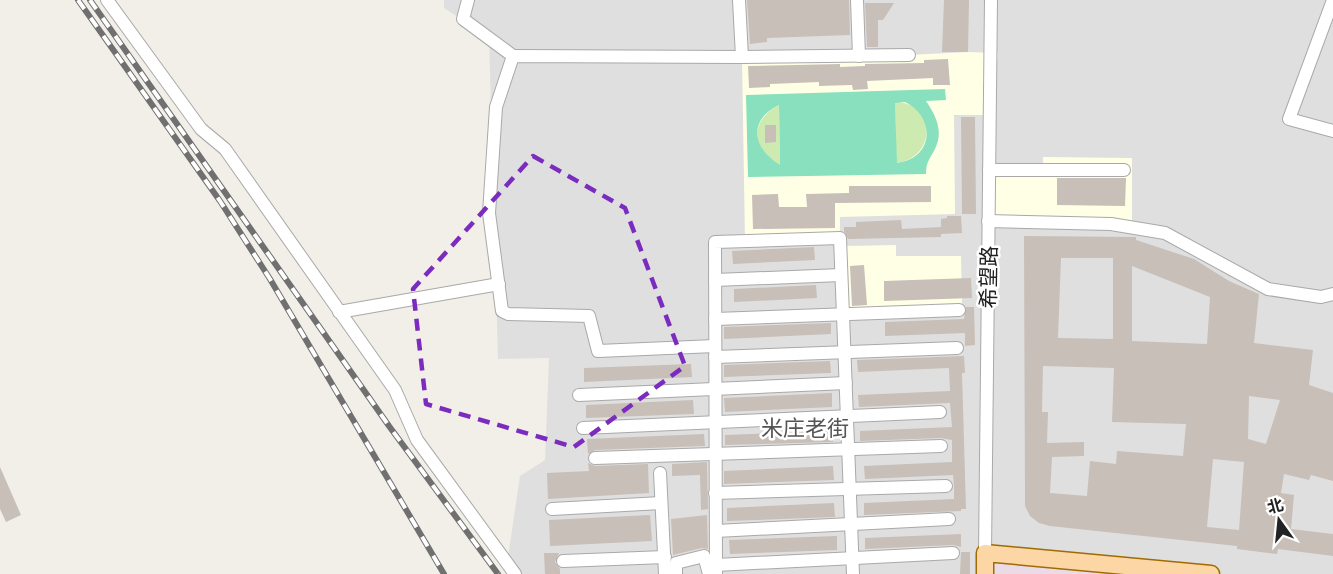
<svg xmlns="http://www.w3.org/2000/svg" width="1333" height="574" font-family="'Noto Sans','Noto Sans SC',sans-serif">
	<rect width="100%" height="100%" fill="#f2efe9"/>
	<!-- residential -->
	<path fill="#e0dfdf" d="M444,0h889v574h-818l-8,-10 13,-88 25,-16 4,-102 -51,1 -9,-322 -45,-29z"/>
	<!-- industrial -->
	<path fill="#ebdbe8" d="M985,553l226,21h-226z"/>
	<!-- education -->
	<g fill="#ffffe5">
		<path d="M968,52l30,1 -8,62h-36l1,99 -115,3v21l-95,3 -3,-184 167,-2z"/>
		<path d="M1043,157l89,1v69l-144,-6 1,-51 54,-1z"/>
		<path d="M896,245v11h65l1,50 -116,4 -1,-64z"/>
	</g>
	<!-- grass -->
	<g fill="#cdebb0">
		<path d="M895,102c42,1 42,56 1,61z"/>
		<path d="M779,105l1,61c-28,-18 -32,-44 -1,-61z"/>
	</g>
	<!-- pitch -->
	<path fill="#88e0be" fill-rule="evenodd" d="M945,89l1,11 -20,1c11,16 18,32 8,50 -5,9 -8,12 -8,23l-178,3 -2,-82zM905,102c32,16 28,57 -8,61l-2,-60zM779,105l1,60c-27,-16 -33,-45 -1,-60z"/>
	<!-- building -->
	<g fill="#c7bfb8" fill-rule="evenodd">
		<path d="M747,0h102l1,35 -83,3v4l-17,2z"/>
		<path d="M944,0h25l-1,52h-26z"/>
		<path d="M865,3h29l-11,17h-5v27h-11z"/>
		<path d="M948,59l2,26h-17v-7l-66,3 1,8 -15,1 -1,-5 -33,1v-4l-49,2v3l-21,1 -1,-22 92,-2v3l25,-1v-2l59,-1v-3z"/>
		<path d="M961,117h14l1,97h-14z"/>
		<path d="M765,125h11v17l-11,1z"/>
		<path d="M1057,178h69l-1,28 -68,-1z"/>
		<path d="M849,186h82v16l-96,1v25l-82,1 -1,-34 26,-1 1,13h28l-1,-13 43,-1z"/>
		<path d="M947,216h14l1,17 -21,1v-15l6,-1z"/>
		<path d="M901,220l1,9 39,-2v10l-93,2 -4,-8v-4h12v-5z"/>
		<path d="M1024,236l112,1v3l58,19 35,22 30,13 -5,49 59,7 -4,35 24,8v88l-22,-6 -2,5 -25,-6 -3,19 13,2 -3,34 42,5v22l-55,-7 -1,5 -40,-5v-3l-187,-20 -11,-3 -9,-7 -5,-10v-10zM1061,258h52v81l-55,-1zM1132,266l78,31 -3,47 -75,-3zM1043,366l71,2 -2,54 74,2 -3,32 -66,-5 -1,13 -26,-3 -3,35 -37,-3 2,-36 32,-1v-14l-37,1 1,-31h-6zM1249,396l31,4 -14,44 -18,-5zM1213,459l31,3 -5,68 -32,-3z"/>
		<path d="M814,247l1,13 -82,4 -1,-13z"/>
		<path d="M864,265l3,40 -15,1 -2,-40z"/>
		<path d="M971,278l1,20 -88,3v-20z"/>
		<path d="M816,285l1,13 -83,4v-13z"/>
		<path d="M966,307h8l1,38 -10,1v-13l-80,3v-14l79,-3z"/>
		<path d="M831,323v11l-107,5v-12z"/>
		<path d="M964,356l1,17h-3l4,136h-5v2l-97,4v-12l90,-4v-14l-1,-10 -88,4 -1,-13 88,-4v-22l-11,-2 -81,3v-10l92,-4 -2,-24 -91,4 -1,-12 92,-4 -1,-23 -91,4 -1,-12z"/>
		<path d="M830,361l1,12 -107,4v-12z"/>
		<path d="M691,364l1,13 -108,5v-14z"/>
		<path d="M832,393v14l-107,5 -1,-14z"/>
		<path d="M693,400l1,14 -108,4v-13z"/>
		<path d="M832,431l1,11 -108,3v-10z"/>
		<path d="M704,434l1,12 -110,4 -7,4 -1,-15z"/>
		<path d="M707,462l1,47 -7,1 -1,-35 -28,1v-12z"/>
		<path d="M588,463l7,3 53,-2 1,29 -101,6 -1,-26 42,-2z"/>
		<path d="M833,466l1,14 -110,4v-13z"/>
		<path d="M0,467l21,48 -15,7 -6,-13z"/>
		<path d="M834,503l1,14 -108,4v-13z"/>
		<path d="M650,515l2,26 -102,5 -1,-26z"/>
		<path d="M707,515l1,34 -6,-1 -29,7 -2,-36z"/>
		<path d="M961,534v13l-8,-2 -88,4v-11z"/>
		<path d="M837,536v14l-107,4 -1,-14z"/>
		<path d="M961,552h9v22h-10z"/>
		<path d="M544,553h15l-4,9 5,7v5h-15z"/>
	</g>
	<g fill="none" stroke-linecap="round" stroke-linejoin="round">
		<defs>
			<g id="minor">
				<path d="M107,0l94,129 24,20 170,241 22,50 98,134"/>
				<path d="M468,0l-5,19 50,37"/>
				<path d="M857,0l2,56"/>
				<path d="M1333,0l-44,119 44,12"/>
				<path d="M742,57l167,-2"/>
				<path d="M989,170h135"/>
				<path d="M988,221l123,3 54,9 103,56 53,8 12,-3"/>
				<path d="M715,280l126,-5"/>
				<path d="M339,312l160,-28"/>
				<path d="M715,319l244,-9"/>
				<path d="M715,346l-117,5 -9,-35 -81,-2 -6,-3 -13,-98 7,-106 17,-51 229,1 -3,-57"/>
				<path d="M715,357l242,-9"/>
				<path d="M579,395l267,-12"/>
				<path d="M583,428l357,-16"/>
				<path d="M595,458l346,-12"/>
				<path d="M660,473l5,101"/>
				<path d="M715,493l231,-7"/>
				<path d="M552,509l109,-6"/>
				<path d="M716,531l233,-12"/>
				<path d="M985,553l6,-553"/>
				<path d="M563,561l102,-4"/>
				<path d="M716,565l237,-12"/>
				<path d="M676,574v-11l28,-7 5,18"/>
				<path d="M716,574l-1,-332 125,-4 13,336"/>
			</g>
			<path id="major" d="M985,574v-21l226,21"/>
		</defs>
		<!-- minor casing -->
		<use href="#minor" stroke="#a9a9a9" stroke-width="14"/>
		<!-- major casing -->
		<use href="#major" stroke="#a06b00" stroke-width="19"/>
		<!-- minor -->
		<use href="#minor" stroke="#fff" stroke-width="12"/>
		<!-- major -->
		<use href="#major" stroke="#fcd6a4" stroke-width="16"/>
		<defs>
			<g id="rail">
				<path d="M78,0l142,201 50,78 174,295"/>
				<path d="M90,0l299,426 109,148"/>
			</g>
		</defs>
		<!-- rail casing -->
		<use href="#rail" stroke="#707070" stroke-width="6"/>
		<!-- rail -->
		<use href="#rail" stroke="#fff" stroke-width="4" stroke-dasharray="11" stroke-linecap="butt"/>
	</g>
	<!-- marked area -->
	<path fill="none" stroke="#7b2cbf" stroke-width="4.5" stroke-dasharray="12 8" stroke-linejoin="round" d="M533,156l92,52 60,158 -111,81 -148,-43 -13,-115z"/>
	<g text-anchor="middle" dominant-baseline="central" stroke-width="5" stroke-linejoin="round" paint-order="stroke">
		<!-- street labels -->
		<g font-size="21" fill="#222" stroke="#fff">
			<text transform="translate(988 277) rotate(-89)">希望路</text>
		</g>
		<!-- neighbourhood labels -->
		<g font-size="22" fill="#555" stroke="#fff">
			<text x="805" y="427">米庄老街</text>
		</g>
	</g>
	<!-- north arrow -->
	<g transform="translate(1279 520) rotate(345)" stroke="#ffffff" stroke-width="4.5" paint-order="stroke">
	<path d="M0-4.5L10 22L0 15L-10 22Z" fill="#222222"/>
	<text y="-9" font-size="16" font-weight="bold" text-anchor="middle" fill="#222222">北</text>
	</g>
</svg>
